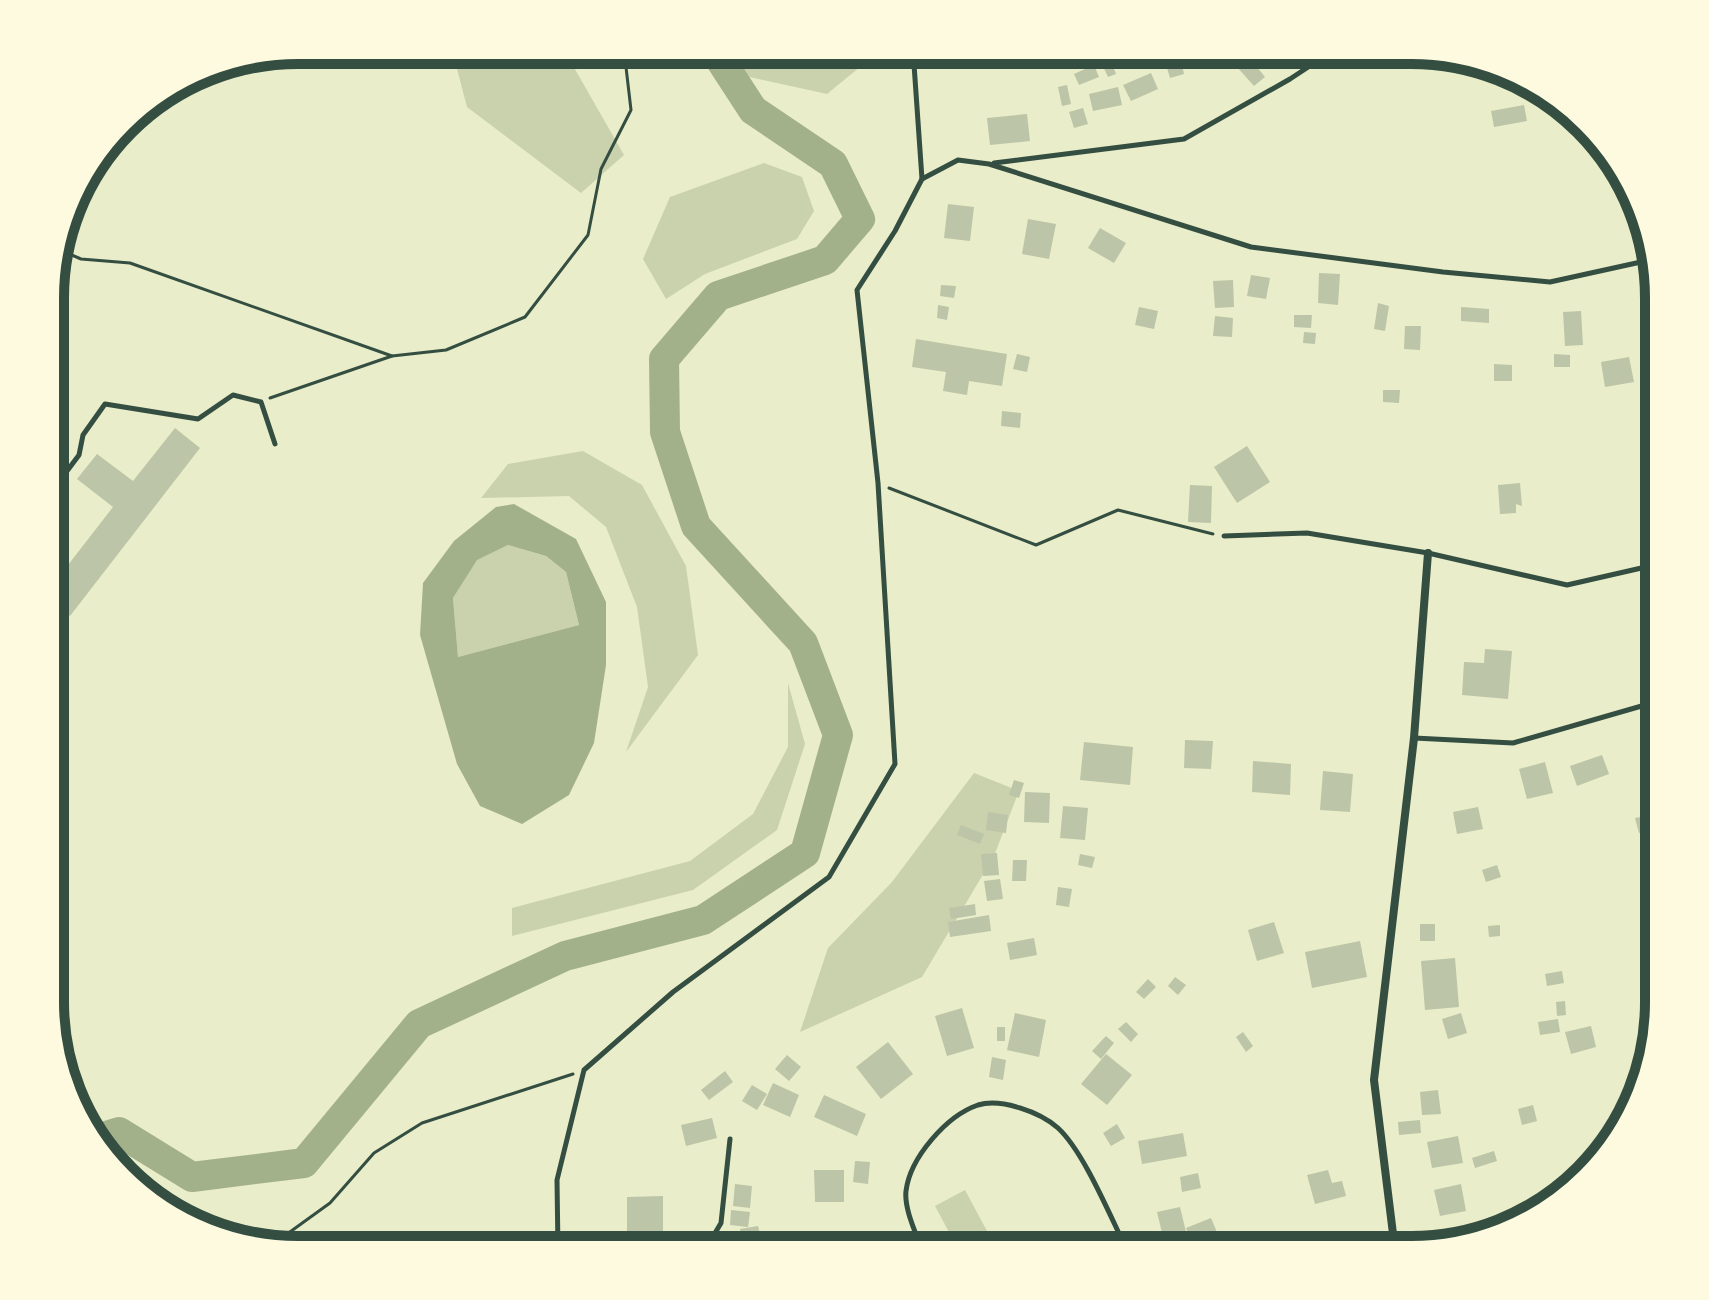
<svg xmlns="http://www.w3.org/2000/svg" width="1709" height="1300" font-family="Helvetica,sans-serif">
	<rect width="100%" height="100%" fill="#e9edc9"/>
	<!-- green -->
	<g fill="#cad2ad">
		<path d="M452,50h112l60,105 -43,38 -114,-86z"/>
		<path d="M698,50h159l3,17 -33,27 -114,-25z"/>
		<path d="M764,163l38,14 12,34 -17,28 -92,35 -39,25 -23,-40 27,-62z"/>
		<path d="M583,451l59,34 44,81 12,89 -72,97 22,-65 -11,-80 -31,-80 -37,-31 -88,2 27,-34z"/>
		<path d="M508,545l38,11 20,16 13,53 -121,32 -5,-59 23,-38z"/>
		<path d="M788,683l17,61 -28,86 -84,60 -181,46v-28l178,-47 63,-47 35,-67z"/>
		<path d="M974,773l45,18 -25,65 -72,121 -122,55 28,-84 64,-66z"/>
		<path d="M965,1190l22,41 -30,16 -22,-41z"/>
	</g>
	<!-- water -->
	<path fill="#a3b18a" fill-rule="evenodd" d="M514,504l62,35 30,63v63l-12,78 -25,52 -47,29 -42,-18 -23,-42 -37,-129 3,-52 31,-42 42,-34zM508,545l38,11 20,16 13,53 -121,32 -5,-59 24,-38z"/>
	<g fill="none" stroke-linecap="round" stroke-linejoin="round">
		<!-- river -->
		<path stroke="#a3b18a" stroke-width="30" d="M96,1139l23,-7 73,45 112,-14 115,-139 146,-68 138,-36 102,-67 33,-118 -35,-92 -107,-117 -31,-94 -1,-73 54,-63 107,-36 35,-41 -27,-55 -80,-54 -39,-60"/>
	</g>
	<!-- building -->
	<g fill="#bcc5a7">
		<path d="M1283,50h13l4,6 -10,6z"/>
		<path d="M1249,57l16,20 -11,9 -17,-19z"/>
		<path d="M1110,59l6,15 -8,3 -7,-15z"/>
		<path d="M1094,65l5,12 -20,8 -5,-11z"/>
		<path d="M1182,65l2,9 -14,4 -3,-10z"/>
		<path d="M1151,73l7,16 -27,12 -8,-16z"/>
		<path d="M1067,85l4,19 -9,2 -4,-19z"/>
		<path d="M1118,87l4,18 -29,6 -4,-17z"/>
		<path d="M1524,105l3,16 -33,6 -3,-16z"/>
		<path d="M1083,108l5,16 -14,4 -5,-16z"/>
		<path d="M1027,114l3,27 -40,4 -3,-27z"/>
		<path d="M948,204l26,3 -4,34 -26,-3z"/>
		<path d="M1028,219l28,5 -7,35 -27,-5z"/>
		<path d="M1100,228l26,15 -12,20 -26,-15z"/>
		<path d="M1319,273l21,1 -2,31 -20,-2z"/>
		<path d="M1251,275l19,3 -4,21 -19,-3z"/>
		<path d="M1233,280l1,27 -19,1 -2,-27z"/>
		<path d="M941,285l15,1 -2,12 -14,-2z"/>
		<path d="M1654,288h3l2,10v19h-4z"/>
		<path d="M1378,303l11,3 -4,25 -11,-2z"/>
		<path d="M938,305l11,2 -2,13 -10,-2z"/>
		<path d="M1139,307l19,4 -4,18 -19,-4z"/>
		<path d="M1461,307l28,2v14l-28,-2z"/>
		<path d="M1581,311l2,34 -18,1 -2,-34z"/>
		<path d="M1294,315h18l-1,13 -17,-1z"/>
		<path d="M1215,316l18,2 -1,19 -19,-1z"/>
		<path d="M1405,326h16l-1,24 -16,-1z"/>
		<path d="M1304,332l12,1 -1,11 -12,-1z"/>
		<path d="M916,339l91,15 -5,32 -33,-5 -2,14 -24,-4 3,-19 -34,-5z"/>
		<path d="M1017,354l13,3 -3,15 -14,-3z"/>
		<path d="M1554,354l16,1v12h-16z"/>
		<path d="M1629,357l5,25 -29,5 -4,-25z"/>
		<path d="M1494,364l18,1v16h-18z"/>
		<path d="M1649,377l6,13 -8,2 -5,-12z"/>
		<path d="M1383,390h17l-1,13 -16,-1z"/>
		<path d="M1002,411l19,2 -1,15 -19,-2z"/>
		<path d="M175,428l25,20 -130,168 -19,-14v-15l62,-80 -36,-28 20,-25 36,27z"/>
		<path d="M1247,446l23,36 -33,21 -23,-36z"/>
		<path d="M1520,483l2,23 -6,-2v9l-16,1 -2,-29z"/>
		<path d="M1190,485l22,1 -1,37 -23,-1z"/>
		<path d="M1485,649l27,2 -4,48 -46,-4 2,-33 20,1z"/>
		<path d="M1185,740l28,1 -2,28 -27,-1z"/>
		<path d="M1084,742l49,5 -3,38 -50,-5z"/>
		<path d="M1602,755l7,19 -32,12 -7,-20z"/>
		<path d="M1253,761l38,3 -1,31 -38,-3z"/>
		<path d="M1545,762l8,31 -26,6 -8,-30z"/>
		<path d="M1323,771l30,3 -3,38 -30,-2z"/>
		<path d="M1014,780l10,3 -5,15 -10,-3z"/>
		<path d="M1025,792l25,1 -1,30 -25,-1z"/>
		<path d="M1063,806l25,2 -3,32 -25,-2z"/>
		<path d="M1478,807l5,22 -26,5 -4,-22z"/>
		<path d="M988,812l20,3 -2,18 -20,-3z"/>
		<path d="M1652,815l3,15 -16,3 -4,-15z"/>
		<path d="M961,825l23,9 -4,10 -23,-9z"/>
		<path d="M997,853l2,22 -16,1 -2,-22z"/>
		<path d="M1080,854l15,3 -3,11 -14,-3z"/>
		<path d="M1013,860h14l-1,21h-14z"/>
		<path d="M1497,865l4,12 -15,5 -4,-12z"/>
		<path d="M1000,879l3,20 -16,2 -3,-20z"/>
		<path d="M1058,887l14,2 -3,18 -13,-2z"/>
		<path d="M975,904l1,11 -25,4 -2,-11z"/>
		<path d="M989,915l2,16 -41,6 -2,-15z"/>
		<path d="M1274,922l10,31 -27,8 -9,-31z"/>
		<rect x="1420" y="924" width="15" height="17"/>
		<path d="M1500,925v11l-11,1 -1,-11z"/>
		<path d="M1034,938l3,17 -27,5 -3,-17z"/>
		<path d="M1360,941l7,36 -55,11 -7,-36z"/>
		<path d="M1455,958l4,49 -34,3 -4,-49z"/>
		<path d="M1562,971l2,12 -17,3 -2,-12z"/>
		<path d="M1175,977l11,8 -8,10 -10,-9z"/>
		<path d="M1148,979l8,8 -12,12 -8,-7z"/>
		<path d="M1565,1001l1,14 -9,1 -1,-14z"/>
		<path d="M962,1008l12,40 -27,8 -12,-40z"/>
		<path d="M1015,1013l31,7 -7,37 -32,-7z"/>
		<path d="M1461,1013l6,20 -19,6 -6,-20z"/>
		<path d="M1558,1019l2,13 -20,3 -2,-13z"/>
		<path d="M1126,1022l12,12 -7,8 -13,-13z"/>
		<path d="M1591,1026l5,21 -25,7 -6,-22z"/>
		<rect x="997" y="1027" width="8" height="14"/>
		<path d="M1243,1032l10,14 -7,6 -10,-15z"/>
		<path d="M1106,1036l8,7 -13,16 -9,-8z"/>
		<path d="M888,1042l25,32 -32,25 -25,-32z"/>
		<path d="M1106,1054l26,21 -25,30 -26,-21z"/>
		<path d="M787,1055l14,12 -12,14 -14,-12z"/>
		<path d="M992,1057l14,3 -3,20 -14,-3z"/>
		<path d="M725,1071l8,11 -24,18 -8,-10z"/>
		<path d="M773,1083l26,12 -9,22 -27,-12z"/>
		<path d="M752,1085l15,9 -10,16 -15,-9z"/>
		<path d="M1438,1090l3,24 -19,1 -2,-23z"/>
		<path d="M824,1095l42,19 -9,22 -43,-19z"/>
		<path d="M1533,1105l4,16 -15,4 -4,-16z"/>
		<path d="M712,1118l5,20 -31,8 -5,-21z"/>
		<path d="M1420,1120l1,13 -22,2 -1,-13z"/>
		<path d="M1117,1124l8,14 -14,8 -8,-13z"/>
		<path d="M1183,1133l4,23 -45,8 -4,-23z"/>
		<path d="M1458,1136l5,27 -31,5 -5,-26z"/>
		<path d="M1494,1151l3,10 -22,7 -3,-10z"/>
		<path d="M855,1161l15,1 -2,22 -15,-2z"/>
		<path d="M814,1170h30v32h-29z"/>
		<path d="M1328,1170l4,13 10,-2 4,15 -31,8 -8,-29z"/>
		<path d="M1198,1173l3,15 -19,4 -2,-15z"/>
		<path d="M735,1184l17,2 -2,22 -17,-2z"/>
		<path d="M1461,1184l5,27 -26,5 -6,-26z"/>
		<path d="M663,1196v38h-36v-37z"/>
		<path d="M1180,1207l6,25 -23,5 -6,-25z"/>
		<path d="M731,1210l19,2 -2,15 -18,-2z"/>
		<path d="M1211,1218l10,24 -26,8 -9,-22z"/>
		<path d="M758,1226l3,12 -19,3 -2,-12z"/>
	</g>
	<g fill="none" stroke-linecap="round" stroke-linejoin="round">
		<!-- path -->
		<g stroke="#344e41" stroke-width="3">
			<path d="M58,249l23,10 49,4 262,93 54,-6 79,-33 63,-82 13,-66 30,-59 -7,-60"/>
			<path d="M270,398l122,-42"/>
			<path d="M889,488l147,57 82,-35 95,24"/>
			<path d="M251,1242h25l54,-39 44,-50 48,-30 151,-49"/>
		</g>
		<!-- service -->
		<g stroke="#344e41" stroke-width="5">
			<path d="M913,50l9,129"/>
			<path d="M994,163l190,-24 106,-60 44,-29"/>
			<path d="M52,491l27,-36 4,-20 22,-31 93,15 35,-24 28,7 14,42"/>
			<path d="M1224,536l83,-3 121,20 139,32 92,-21"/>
			<path d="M51,652v-12"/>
			<path d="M1414,738l99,5 146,-42"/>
			<path d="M558,1250l-1,-70 27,-110 89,-78 156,-115 66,-113 -17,-281 -21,-193 38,-59 27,-52 36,-19 31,4 262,83 192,25 107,10 100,-22"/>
			<path d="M705,1250l16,-27 9,-84"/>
			<path d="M922,1250c-6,-17 -18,-41 -16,-59 4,-33 40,-75 72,-86 23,-7 62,7 80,23 26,24 52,88 69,122"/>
			<path d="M1380,1250l13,-4"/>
		</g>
		<!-- minor -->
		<path stroke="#344e41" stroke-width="8" d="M1395,1250l-21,-170 40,-342 14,-185"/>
	</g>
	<!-- crop -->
	<path d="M0 0H1709V1300H0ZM298 64H1411A234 234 0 0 1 1645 298V1002A234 234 0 0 1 1411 1236H298A234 234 0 0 1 64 1002V298A234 234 0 0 1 298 64Z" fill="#fefae0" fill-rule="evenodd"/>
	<path fill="none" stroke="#344e41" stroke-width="10" d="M298 64H1411A234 234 0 0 1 1645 298V1002A234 234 0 0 1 1411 1236H298A234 234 0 0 1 64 1002V298A234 234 0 0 1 298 64Z"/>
</svg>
